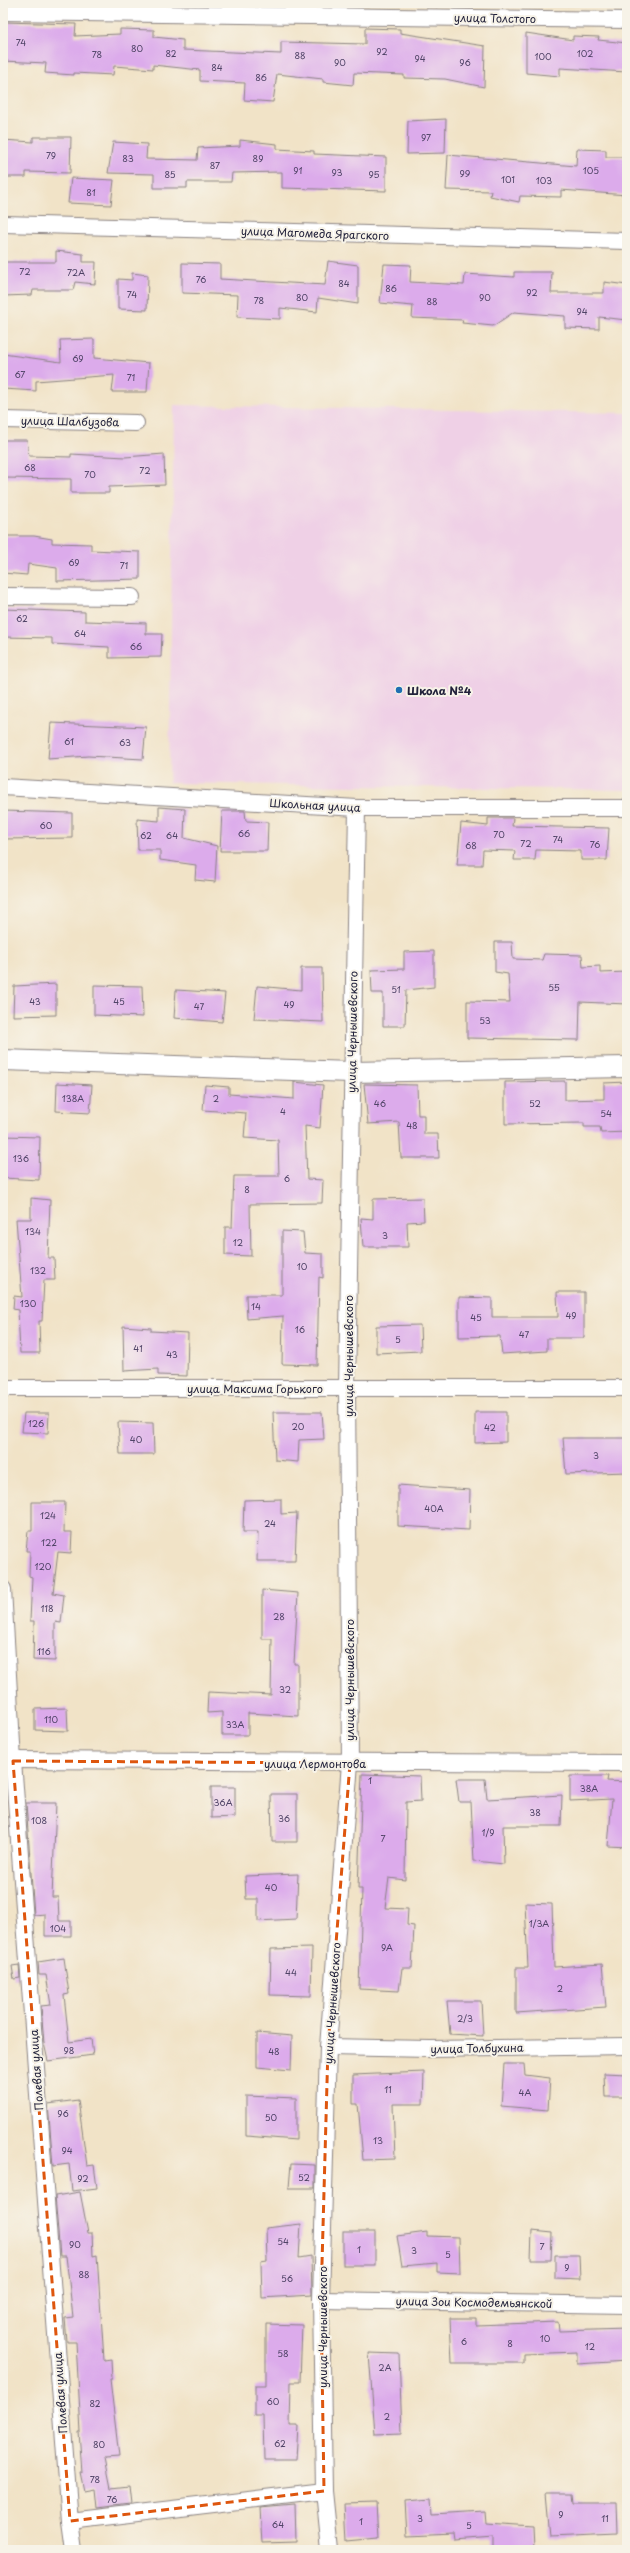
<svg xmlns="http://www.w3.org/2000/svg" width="630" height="2553" font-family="'Playpen Sans',sans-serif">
	<rect width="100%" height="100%" fill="#f7f3e8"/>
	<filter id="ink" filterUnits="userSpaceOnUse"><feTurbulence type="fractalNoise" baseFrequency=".025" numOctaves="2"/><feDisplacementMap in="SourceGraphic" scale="8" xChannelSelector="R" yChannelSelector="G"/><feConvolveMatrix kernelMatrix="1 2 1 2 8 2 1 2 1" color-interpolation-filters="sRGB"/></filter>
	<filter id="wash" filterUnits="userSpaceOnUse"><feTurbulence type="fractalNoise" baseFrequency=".012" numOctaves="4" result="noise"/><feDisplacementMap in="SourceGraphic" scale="16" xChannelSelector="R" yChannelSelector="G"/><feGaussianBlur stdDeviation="0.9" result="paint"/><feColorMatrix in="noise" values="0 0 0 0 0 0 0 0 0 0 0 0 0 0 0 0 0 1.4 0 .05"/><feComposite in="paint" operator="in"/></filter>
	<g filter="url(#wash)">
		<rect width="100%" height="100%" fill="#f1e3c7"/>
		<!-- built -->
		<path fill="#efd0e6" d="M174,405l453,8v377l-458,-7z"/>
		<g id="blocks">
			<!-- building -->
			<g fill="#dcabeb">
				<path d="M3,22l73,2 -1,12 45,-2v-5l34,1v7l29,3v10l98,4v-12l84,2v-16l35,1v4l85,13 -1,41 -39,-8 -41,-1v-3l-50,-2 -1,12 -30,-3v-3l-46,-5 -4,28 -29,-2 1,-17 -45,-2v-11l-47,-5v4l-39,-3 -1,9 -39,-2v2l-29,-2 1,-10 -43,-2z"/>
				<path d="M526,33l47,7v-4l26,1 -1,3 29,3v29l-67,-4v8l-34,-3z"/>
				<path d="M446,119l-1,34 -38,1 1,-33z"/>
				<path d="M33,137h38l-1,36 -44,-1v5h-23v-37l30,2z"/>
				<path d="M240,140l37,4v5l37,2v3l72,3v34l-104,-3v-16l-50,1 -1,9h-44v6h-33v-14l-46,-1 5,-31 34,2 -1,15 51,1 1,-12 42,-2z"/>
				<path d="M577,149l29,1v7h21v38l-66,-5v7l-41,-1 -1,6 -29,-6 1,-5 -45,-1 2,-35 128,11z"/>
				<path d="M71,178l43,2 -3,25 -43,-2z"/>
				<path d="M56,251l27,3v8h13l-1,22 -20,-2 -2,8h-40l-1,5 -29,1v-34h53z"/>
				<path d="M328,261l30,4v39l-40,-6 -1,14 -37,-4v11l-43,-2 1,-22 -56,-2v-30l38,1v15l105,6z"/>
				<path d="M384,264l27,1 -1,17 54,3 1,-11 49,3v-5h38l-1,21h53v-11l23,3v35l-28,-3v12l-34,-1v-12l-51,-4 -21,14 -31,-3 1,-3 -51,-2 1,-12 -33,-3z"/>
				<path d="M132,273l16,2 -1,35 -29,-1v-30l14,1z"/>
				<path d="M94,339v19l55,5 -2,29h-35l2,-17 -78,6v10l-33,-2v-35l58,8 -1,-22z"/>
				<path d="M3,440h24l2,16 42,1v-3l54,3 39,-3 1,31 -56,2v6h-38v-14l-68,-1z"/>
				<path d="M3,536h31l18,3v4l39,1v6l49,2v27l-83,2v-13l-29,-4 -1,11 -24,-2z"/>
				<path d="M3,609l82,3v9l61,2v11h16l-1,23 -52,1v-11l-57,-3v-6l-49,-1z"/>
				<path d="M51,723l95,4 -3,32 -55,-3 -40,3z"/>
				<path d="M159,807l26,2 -1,29 33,8 -2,36 -20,-2 1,-15 -36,-5v-10h-22l-1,-31 22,2z"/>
				<path d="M3,811l69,2v25l-69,1z"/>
				<path d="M222,811h23l1,10 22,1 -1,29h-47z"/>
				<path d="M488,818h25l-1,8 97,2 -2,32h-26v-9l-45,-1 -1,10h-21l1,-9 -32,-1 -1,15h-25l4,-42 27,3z"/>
				<path d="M495,942h17l1,17 29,1 2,-6 38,1 1,12 17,-1v7l27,-1v32l-47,-2 -1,38 -112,-2v-37l43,1 -2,-28 -13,-2z"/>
				<path d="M434,951v36l-28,3 -1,36h-22v-33h-11l-1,-23 33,-1v-17z"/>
				<path d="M301,968h21l1,54 -69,-3 3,-33 44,4z"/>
				<path d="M56,984v31l-43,1 1,-30z"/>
				<path d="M94,985l48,1 1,31 -49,-2z"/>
				<path d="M176,990l49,3 -3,29 -48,-4z"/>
				<path d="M565,1081v19l39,-1v-16l23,-1v50l-26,1 -1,-6h-16v-4l-79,1v-42z"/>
				<path d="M294,1082l29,3 -3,43 -15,-2 2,53 16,1 -1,23 -72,1 1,52 -26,-1v-28h7l2,-51h45l-1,-36 -34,-2 2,-25 -43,-3 2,-25 24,2v7l65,5z"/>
				<path d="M57,1083l35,2 -2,28 -34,-2z"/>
				<path d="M364,1084l53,1 1,30h6v19h14l1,24h-38l-2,-36 -31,2z"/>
				<path d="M3,1136l37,1 -1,43 -36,-2z"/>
				<path d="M31,1198l19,2 -2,58h6l1,22h-11l-2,41h-3l1,32h-20l-2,-43 -5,-1 1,-13 8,1 -6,-78h15z"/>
				<path d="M423,1198l1,23 -17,1 1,25h-45l-2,-29 12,1v-20z"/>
				<path d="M282,1231l21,1 2,21 18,1v24l-4,-1 -2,88 -35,-1 1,-48 -36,3 -1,-24h36z"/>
				<path d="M557,1292h27v46h-37v13l-45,3 -2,-18 -41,1v-40l33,1v19h66z"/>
				<path d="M420,1325l1,26 -45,2v-27z"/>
				<path d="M123,1326l28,2v3l37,2 -1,43 -29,-1v-6l-34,2z"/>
				<path d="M273,1412h49l2,27 -25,1 -1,22 -23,-2z"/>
				<path d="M475,1412h31v30l-31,1z"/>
				<path d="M24,1413h25l-1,20 -26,-1z"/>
				<path d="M118,1422l35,1 1,31h-34z"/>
				<path d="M563,1438h64v34l-61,2z"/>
				<path d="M398,1485l72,5 -1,40 -71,-4z"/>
				<path d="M281,1499v15l16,-1 -2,48h-38l1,-29h-15l1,-32z"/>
				<path d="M32,1502h33l-1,30h8l-1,21 -13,-1 -5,41 11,2 -3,28 -6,-1v39l-22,-1 1,-39h-4l2,-44 -3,-1 1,-25h-4l2,-20h4z"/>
				<path d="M262,1590l36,3 -4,71h4v52l-50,-3v22h-26v-23l-15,1 1,-21 63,3 1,-56h-10z"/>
				<path d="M67,1708l1,23 -33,-1v-21z"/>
				<path d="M362,1774l58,2 1,25 -15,1 -1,78 -16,-2 -4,30 23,1 -1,16 7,1 -2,42h-10l-3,23 -40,-2 3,-100h-4z"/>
				<path d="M570,1776h38l-1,5 20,1v65l-19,-1 4,-47 -42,2z"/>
				<path d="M456,1779h29l2,20 75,-4 -1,31h-58l1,38 -30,-3 -3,-59h-12z"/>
				<path d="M211,1787h24v30l-24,1z"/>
				<path d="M271,1794h26v48h-25z"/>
				<path d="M26,1803h30l-4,94h6l1,24h12v15h-26v-22l-11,1z"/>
				<path d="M298,1874l-2,45 -38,2v-22h-12l-1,-23z"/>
				<path d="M525,1903l27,1 2,63 48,-3 4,43 -90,6v-45h12z"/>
				<path d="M312,1948l-1,48 -41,-1 1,-46z"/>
				<path d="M64,1958l5,36 -5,1 5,47 22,-3 2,16 -45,6 -4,-18 -3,-37 10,-1 -5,-30h-7l-1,-13z"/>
				<path d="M19,1965l1,13 -6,1 -2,-13z"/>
				<path d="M447,2001h34l2,35 -33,-2z"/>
				<path d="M257,2033l35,3 -1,34 -34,-3z"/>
				<path d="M504,2064h20l1,11 25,3 -2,32 -47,-4z"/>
				<path d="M424,2072l-1,32h-30l2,55 -32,1 -5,-56h-5v-29z"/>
				<path d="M604,2073l23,1v23h-22z"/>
				<path d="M246,2096l50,2v42l-50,-4z"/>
				<path d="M78,2100l9,66 7,-1 3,23 -25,3 -3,-27 -16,2 -5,-62z"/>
				<path d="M291,2164l24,1v23h-26z"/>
				<path d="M80,2192l8,41h4l1,23 4,-1 7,105 7,-1 1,20h-2l9,78 -14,1 6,30 18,-2 2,18 -35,4 -2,-19 -10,2 -4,-19h2l-3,-40h2l-5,-90h-9l-2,-24 8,-1 -7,-61h-6l-5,-60z"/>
				<path d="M301,2224l-2,34 12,-2 1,39 -50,3 -1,-36 6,-1 -1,-33z"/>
				<path d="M532,2231l20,2 -1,27h-20z"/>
				<rect x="343" y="2232" width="32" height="33"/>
				<path d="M427,2232v4l32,1 1,36 -23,-1v-9l-35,3 -5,-30z"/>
				<path d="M555,2255h24l1,24 -25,-1z"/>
				<path d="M450,2318h26v7l82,-3 1,9 68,-2v32l-50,3v-12l-53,2v9h-72z"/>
				<path d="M266,2324l36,1 -2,57h-9l-1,44h8l-2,33h-32l-1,-43h-8v-30h11z"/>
				<path d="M369,2353l30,1 3,79 -27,1z"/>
				<path d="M546,2493h27l1,9h42l1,32 -67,3z"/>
				<path d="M432,2499l1,15 52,-3 1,12 47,3 1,24h-42v-13l-39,3 -1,-7 -45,2 -2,-34z"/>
				<path d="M376,2503l2,35 -32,3 -2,-37z"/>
				<path d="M295,2505l1,37 -34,1 -2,-35z"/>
			</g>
		</g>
	</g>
	<g filter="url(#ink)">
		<use href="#blocks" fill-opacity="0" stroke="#8a8281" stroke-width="1"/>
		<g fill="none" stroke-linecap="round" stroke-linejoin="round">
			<defs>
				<g id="minor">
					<path d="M3,12l624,8"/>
					<path d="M3,224l624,17"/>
					<path d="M3,420l133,3"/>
					<path d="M3,596l129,1"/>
					<path d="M3,787l354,21h270"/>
					<path d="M3,1388h624"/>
					<path d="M3,1589l10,172 57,760 4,29"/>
					<path d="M3,1760l624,3"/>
					<path d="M328,2047l102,2 197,-3"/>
					<path d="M321,2300l306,5"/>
					<path d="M70,2521l254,-30"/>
					<path d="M330,2550l-6,-59 -3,-191 7,-253 22,-284 -3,-375 10,-580"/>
				</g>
				<path id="tertiary" d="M3,1060l348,12 276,-5"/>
			</defs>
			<!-- minor casing -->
			<use href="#minor" stroke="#8a8281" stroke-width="18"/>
			<!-- tertiary casing -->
			<use href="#tertiary" stroke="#8a8281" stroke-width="22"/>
			<!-- minor -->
			<use href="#minor" stroke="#fff" stroke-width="16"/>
			<!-- tertiary -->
			<use href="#tertiary" stroke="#fff" stroke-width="20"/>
		</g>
	</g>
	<!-- marked area -->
	<path fill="none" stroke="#de560e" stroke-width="3" stroke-dasharray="8 5" stroke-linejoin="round" d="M13,1761l337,2 -22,284 -7,253 3,191 -254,30z"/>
	<!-- markers -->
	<circle fill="#1f6fb2" stroke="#f7f3e8" stroke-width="1.5" cx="399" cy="690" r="4"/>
	<g text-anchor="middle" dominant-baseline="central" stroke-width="4" stroke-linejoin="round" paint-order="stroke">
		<!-- number labels -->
		<g font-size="9" fill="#504467">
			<text x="21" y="42">74</text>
			<text x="137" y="48">80</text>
			<text x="382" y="51">92</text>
			<text x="171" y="53">82</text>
			<text x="585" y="53">102</text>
			<text x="97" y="54">78</text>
			<text x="300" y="55">88</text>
			<text x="543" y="56">100</text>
			<text x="420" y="58">94</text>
			<text x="340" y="62">90</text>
			<text x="465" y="62">96</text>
			<text x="217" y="67">84</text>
			<text x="261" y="77">86</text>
			<text x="426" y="137">97</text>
			<text x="51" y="155">79</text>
			<text x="128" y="158">83</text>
			<text x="258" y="158">89</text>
			<text x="215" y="165">87</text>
			<text x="298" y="170">91</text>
			<text x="591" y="170">105</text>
			<text x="337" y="172">93</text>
			<text x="465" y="173">99</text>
			<text x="170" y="174">85</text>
			<text x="374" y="174">95</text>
			<text x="508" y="179">101</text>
			<text x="544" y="180">103</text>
			<text x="91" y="192">81</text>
			<text x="25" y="271">72</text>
			<text x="76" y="272">72А</text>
			<text x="201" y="279">76</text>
			<text x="344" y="283">84</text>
			<text x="391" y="288">86</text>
			<text x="532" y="292">92</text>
			<text x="132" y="294">74</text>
			<text x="302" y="297">80</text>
			<text x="485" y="297">90</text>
			<text x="259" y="300">78</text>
			<text x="432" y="301">88</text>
			<text x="582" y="311">94</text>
			<text x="78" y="358">69</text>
			<text x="20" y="374">67</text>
			<text x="131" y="377">71</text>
			<text x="30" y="467">68</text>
			<text x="145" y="470">72</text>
			<text x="90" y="474">70</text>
			<text x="74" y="562">69</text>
			<text x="124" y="565">71</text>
			<text x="22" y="618">62</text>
			<text x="80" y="633">64</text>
			<text x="136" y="646">66</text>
			<text x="69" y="741">61</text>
			<text x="125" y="742">63</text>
			<text x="46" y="825">60</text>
			<text x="244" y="833">66</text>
			<text x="499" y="834">70</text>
			<text x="146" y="835">62</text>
			<text x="172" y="835">64</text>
			<text x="558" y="839">74</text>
			<text x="526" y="843">72</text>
			<text x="595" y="844">76</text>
			<text x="471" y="845">68</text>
			<text x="554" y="987">55</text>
			<text x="396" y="989">51</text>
			<text x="35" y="1001">43</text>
			<text x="119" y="1001">45</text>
			<text x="289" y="1004">49</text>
			<text x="199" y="1006">47</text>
			<text x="485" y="1020">53</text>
			<text x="73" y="1098">138А</text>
			<text x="216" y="1098">2</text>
			<text x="380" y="1103">46</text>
			<text x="535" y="1103">52</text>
			<text x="283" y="1111">4</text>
			<text x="606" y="1113">54</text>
			<text x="412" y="1125">48</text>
			<text x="21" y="1158">136</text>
			<text x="287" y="1178">6</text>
			<text x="247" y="1189">8</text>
			<text x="33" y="1231">134</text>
			<text x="385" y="1235">3</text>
			<text x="238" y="1242">12</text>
			<text x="302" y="1266">10</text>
			<text x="38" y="1270">132</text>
			<text x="28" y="1303">130</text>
			<text x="256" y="1306">14</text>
			<text x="571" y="1315">49</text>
			<text x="476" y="1317">45</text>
			<text x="300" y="1329">16</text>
			<text x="524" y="1334">47</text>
			<text x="398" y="1339">5</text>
			<text x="138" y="1348">41</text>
			<text x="172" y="1354">43</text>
			<text x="36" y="1423">126</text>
			<text x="298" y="1426">20</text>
			<text x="490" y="1427">42</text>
			<text x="136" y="1439">40</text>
			<text x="596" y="1455">3</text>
			<text x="434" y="1508">40А</text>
			<text x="48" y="1515">124</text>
			<text x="270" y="1523">24</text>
			<text x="49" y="1542">122</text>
			<text x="43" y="1566">120</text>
			<text x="47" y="1608">118</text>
			<text x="279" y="1616">28</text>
			<text x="44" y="1651">116</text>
			<text x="285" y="1689">32</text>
			<text x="51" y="1719">110</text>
			<text x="235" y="1724">33А</text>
			<text x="370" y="1780">1</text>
			<text x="589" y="1788">38А</text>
			<text x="223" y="1802">36А</text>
			<text x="535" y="1812">38</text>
			<text x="284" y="1818">36</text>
			<text x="39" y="1820">108</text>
			<text x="488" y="1832">1/9</text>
			<text x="383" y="1838">7</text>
			<text x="271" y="1887">40</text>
			<text x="539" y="1923">1/3А</text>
			<text x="58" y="1928">104</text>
			<text x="387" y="1947">9А</text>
			<text x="291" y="1972">44</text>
			<text x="560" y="1988">2</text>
			<text x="465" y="2018">2/3</text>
			<text x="69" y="2050">98</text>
			<text x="274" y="2051">48</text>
			<text x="388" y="2089">11</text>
			<text x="525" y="2092">4А</text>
			<text x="63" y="2113">96</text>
			<text x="271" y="2117">50</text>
			<text x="378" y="2140">13</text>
			<text x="67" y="2150">94</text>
			<text x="304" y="2177">52</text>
			<text x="83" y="2178">92</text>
			<text x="283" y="2241">54</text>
			<text x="75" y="2244">90</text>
			<text x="542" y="2246">7</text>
			<text x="359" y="2249">1</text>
			<text x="414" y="2250">3</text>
			<text x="448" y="2254">5</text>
			<text x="567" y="2267">9</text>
			<text x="84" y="2274">88</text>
			<text x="287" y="2278">56</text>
			<text x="545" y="2338">10</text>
			<text x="464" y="2341">6</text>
			<text x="510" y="2343">8</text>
			<text x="590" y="2346">12</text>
			<text x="283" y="2353">58</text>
			<text x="385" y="2367">2А</text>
			<text x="273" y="2401">60</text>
			<text x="95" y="2403">82</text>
			<text x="387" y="2416">2</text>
			<text x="280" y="2443">62</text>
			<text x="99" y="2444">80</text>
			<text x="95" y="2479">78</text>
			<text x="112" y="2499">76</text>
			<text x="561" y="2514">9</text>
			<text x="420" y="2518">3</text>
			<text x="605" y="2518">11</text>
			<text x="361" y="2521">1</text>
			<text x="278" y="2524">64</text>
			<text x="469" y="2525">5</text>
		</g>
		<!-- street labels -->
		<g font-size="11" fill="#22223b" stroke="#f7f3e8">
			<text transform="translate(495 18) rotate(1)">улица Толстого</text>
			<text transform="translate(315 233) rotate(2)">улица Магомеда Ярагского</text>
			<text transform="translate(70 421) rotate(1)">улица Шалбузова</text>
			<text transform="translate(315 805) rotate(3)">Школьная улица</text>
			<text transform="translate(352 1032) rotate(-89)">улица Чернышевского</text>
			<text transform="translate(348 1356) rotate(-90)">улица Чернышевского</text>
			<text x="255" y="1388">улица Максима Горького</text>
			<text transform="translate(349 1680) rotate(-90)">улица Чернышевского</text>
			<text x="315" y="1763">улица Лермонтова</text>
			<text transform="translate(332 2003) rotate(-86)">улица Чернышевского</text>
			<text transform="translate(477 2048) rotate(-1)">улица Толбухина</text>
			<text transform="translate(36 2070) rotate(-94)">Полевая улица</text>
			<text transform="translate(474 2302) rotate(1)">улица Зои Космодемьянской</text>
			<text transform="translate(322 2327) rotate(-90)">улица Чернышевского</text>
			<text transform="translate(60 2393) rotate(-94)">Полевая улица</text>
		</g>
		<!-- poi labels -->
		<g font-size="11" font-weight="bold" fill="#22223b" stroke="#f7f3e8" text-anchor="start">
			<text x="407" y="690">Школа №4</text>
		</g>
	</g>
	<!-- margin -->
	<rect width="630" height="2553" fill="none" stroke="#f7f3e8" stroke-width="16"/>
</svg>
